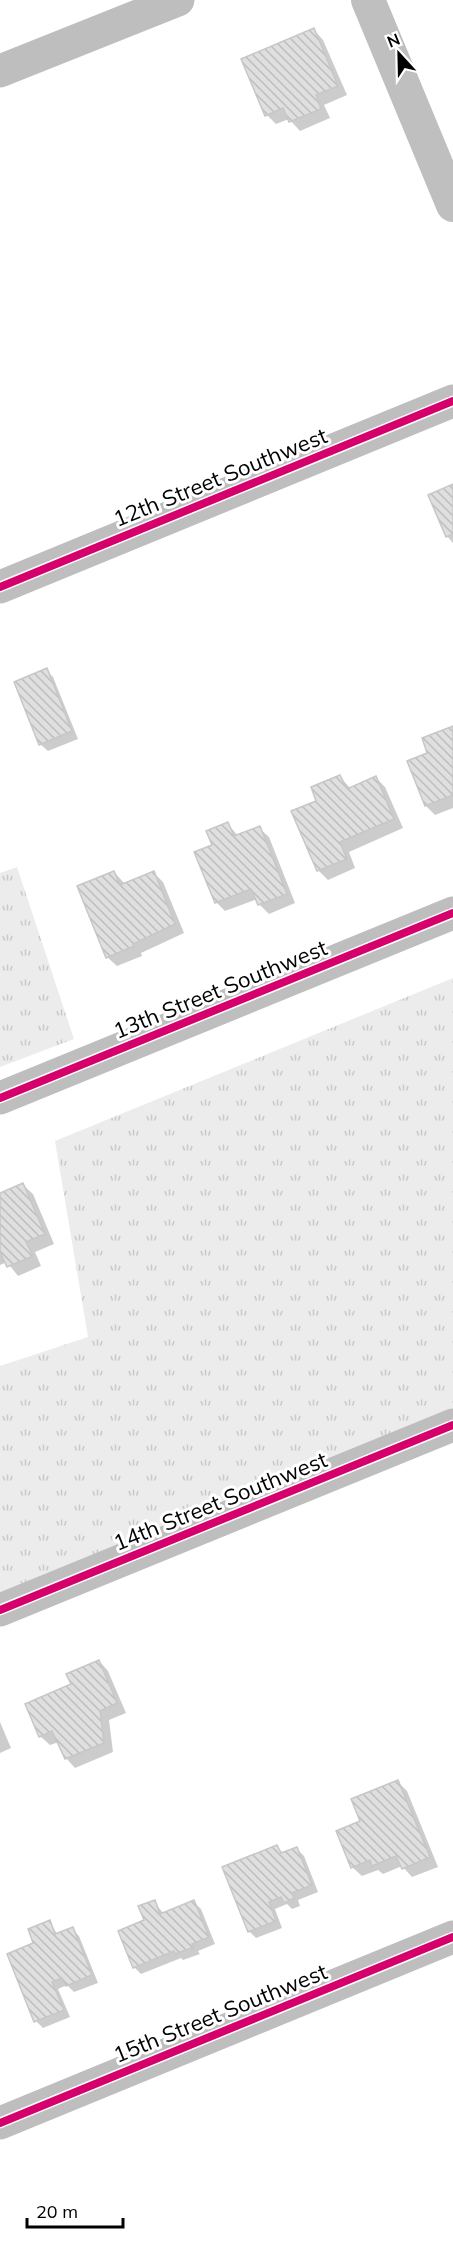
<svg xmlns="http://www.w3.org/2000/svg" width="453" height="2254" font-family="Mulish,sans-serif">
	<defs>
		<pattern id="grass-tufts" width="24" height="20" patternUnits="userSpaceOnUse" patternTransform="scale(1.5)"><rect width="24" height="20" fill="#ececec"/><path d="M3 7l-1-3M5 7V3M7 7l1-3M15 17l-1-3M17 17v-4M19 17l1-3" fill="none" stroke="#c9c9c9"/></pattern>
		<pattern id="building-back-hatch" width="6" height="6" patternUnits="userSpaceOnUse" patternTransform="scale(1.5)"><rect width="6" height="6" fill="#dfdfdf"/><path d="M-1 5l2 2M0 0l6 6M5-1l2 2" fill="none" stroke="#bebebe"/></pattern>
	</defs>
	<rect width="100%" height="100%" fill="#fff"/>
	<!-- grass -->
	<g fill="url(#grass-tufts)">
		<path d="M17,867l57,172 -74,28v-194z"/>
		<path d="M453,978v458l-453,166v-236l88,-29 -33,-196z"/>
	</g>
	<!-- shadow -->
	<g fill="#0003">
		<path d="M314,30l9,10 24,55 -23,10 6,13 -30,13 -11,-12 -13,5 -9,-9z"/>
		<path d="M453,486v57l-6,-7z"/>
		<path d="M46,670l7,7 25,62 -30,12 -8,-7z"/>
		<path d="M453,728v80l-18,7 -9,-9 3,-52z"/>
		<path d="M340,777l11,12 25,-11 9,9 18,41 -54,24 6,16 -27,12 -10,-10v-69z"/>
		<path d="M228,824l10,12 21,-8 10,9 26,66 -26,11 -9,-9 -3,-6 -32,12 -9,-9 -2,-56z"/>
		<path d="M114,872l11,12 29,-11 9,9 21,51 -43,20 1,3 -25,10 -10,-9z"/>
		<path d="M23,1185l10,9 21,50 -19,8 6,14 -23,10 -11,-14 -7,3v-70z"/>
		<path d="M99,1661l9,10 18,42 -17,7 4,32 -38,16 -9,-10 -7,-16 -9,3 -10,-9 33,-51z"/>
		<path d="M0,1722l11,26 -11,5z"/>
		<path d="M397,1781l10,10 31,76 -26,10 -10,-11 -19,8 -5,-4 -16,6 -10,-9 10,-45z"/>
		<path d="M277,1847l7,7 13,-5 7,7 14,36 -20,8 2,6 -8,3 -5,-5 -12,5 7,19 -26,10 -7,-7z"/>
		<path d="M154,1902l10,12 30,-12 7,7 14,35 -17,7 2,3 -17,6 -2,-2 -40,16 -7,-7 12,-46z"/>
		<path d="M49,1922l9,13 14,-6 7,7 19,47 -24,9 -7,-7 -9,4 12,28 -27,11 -7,-7 -1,-77z"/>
	</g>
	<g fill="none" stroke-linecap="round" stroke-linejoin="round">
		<!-- canal -->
		<path stroke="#bfbfbf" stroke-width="34" d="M368,0l85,205"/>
	</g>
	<!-- building -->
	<g fill="url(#building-back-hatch)" stroke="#c7c7c7" stroke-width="1.5">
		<path d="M314,28l24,58 -22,9 5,14 -32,13 -6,-14 -18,8 -24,-57z"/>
		<path d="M453,484v50l-7,3 -18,-42z"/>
		<path d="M47,668l25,63 -33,14 -25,-63z"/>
		<path d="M453,726v69l-28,11 -18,-45 20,-8 -5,-15z"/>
		<path d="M340,775l7,14 29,-13 18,43 -54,23 7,17 -30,12 -26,-60 25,-10 -5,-14z"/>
		<path d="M228,822l6,14 26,-10 27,68 -29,11 -7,-16 -36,14 -21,-51 18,-7 -6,-14z"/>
		<path d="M114,871l6,14 34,-14 21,53 -42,20 1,2 -28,12 -29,-72z"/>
		<path d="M23,1183l22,51 -19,8 7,14 -26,11 -7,-15v-59z"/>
		<path d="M99,1660l18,43 -17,8 4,32 -39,16 -13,-28 -13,6 -14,-33 46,-20 -5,-10z"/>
		<path d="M398,1780l32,77 -28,12 -6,-13 -24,10 -2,-6 -19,8 -15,-37 24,-10 -9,-22z"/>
		<path d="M277,1845l4,8 16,-6 15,38 -20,8 2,5 -10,5 -3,-6 -12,5 7,19 -28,11 -26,-65z"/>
		<path d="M155,1900l5,14 34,-14 15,37 -17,7 2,3 -19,7 -1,-3 -41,17 -15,-37 26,-11 -6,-14z"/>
		<path d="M50,1920l5,14 18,-7 19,48 -26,11 -4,-8 -10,4 12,28 -30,12 -27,-68 26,-11 -5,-14z"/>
	</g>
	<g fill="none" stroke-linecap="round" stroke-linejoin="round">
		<!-- minor -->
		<g stroke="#bebebe" stroke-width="33">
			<path d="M0,71l178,-71"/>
			<path d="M0,587l453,-186"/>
			<path d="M0,1098l453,-185"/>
			<path d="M0,1610l453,-185"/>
			<path d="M0,2123l453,-186"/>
		</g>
		<defs>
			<g id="cycleway">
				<path d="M0,587l453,-186"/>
				<path d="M0,1098l453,-185"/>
				<path d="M0,1610l453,-185"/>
				<path d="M0,2123l453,-186"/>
			</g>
		</defs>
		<!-- cycleway casing -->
		<use href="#cycleway" stroke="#fff" stroke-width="11"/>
		<!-- cycleway -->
		<use href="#cycleway" stroke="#d6006c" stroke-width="8"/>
	</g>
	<g text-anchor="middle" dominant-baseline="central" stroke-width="6" stroke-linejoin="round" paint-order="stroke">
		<!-- street labels -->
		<g font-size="22" fill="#000" stroke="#fff">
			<text transform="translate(220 477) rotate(-22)">12th Street Southwest</text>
			<text transform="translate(220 989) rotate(-22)">13th Street Southwest</text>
			<text transform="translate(220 1501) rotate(-22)">14th Street Southwest</text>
			<text transform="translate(220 2013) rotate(-22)">15th Street Southwest</text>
		</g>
	</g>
	<!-- north arrow -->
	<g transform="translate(399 54) rotate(338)" stroke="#ffffff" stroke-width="4.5" paint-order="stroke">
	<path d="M0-4.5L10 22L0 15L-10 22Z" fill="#000000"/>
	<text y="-9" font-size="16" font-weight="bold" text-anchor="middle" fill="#000000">N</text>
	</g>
	<!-- scale -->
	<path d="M27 2218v9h96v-9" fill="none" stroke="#000000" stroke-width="3"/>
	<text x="36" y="2218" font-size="18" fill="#000000" stroke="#ffffff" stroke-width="4.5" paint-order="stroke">20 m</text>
</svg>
